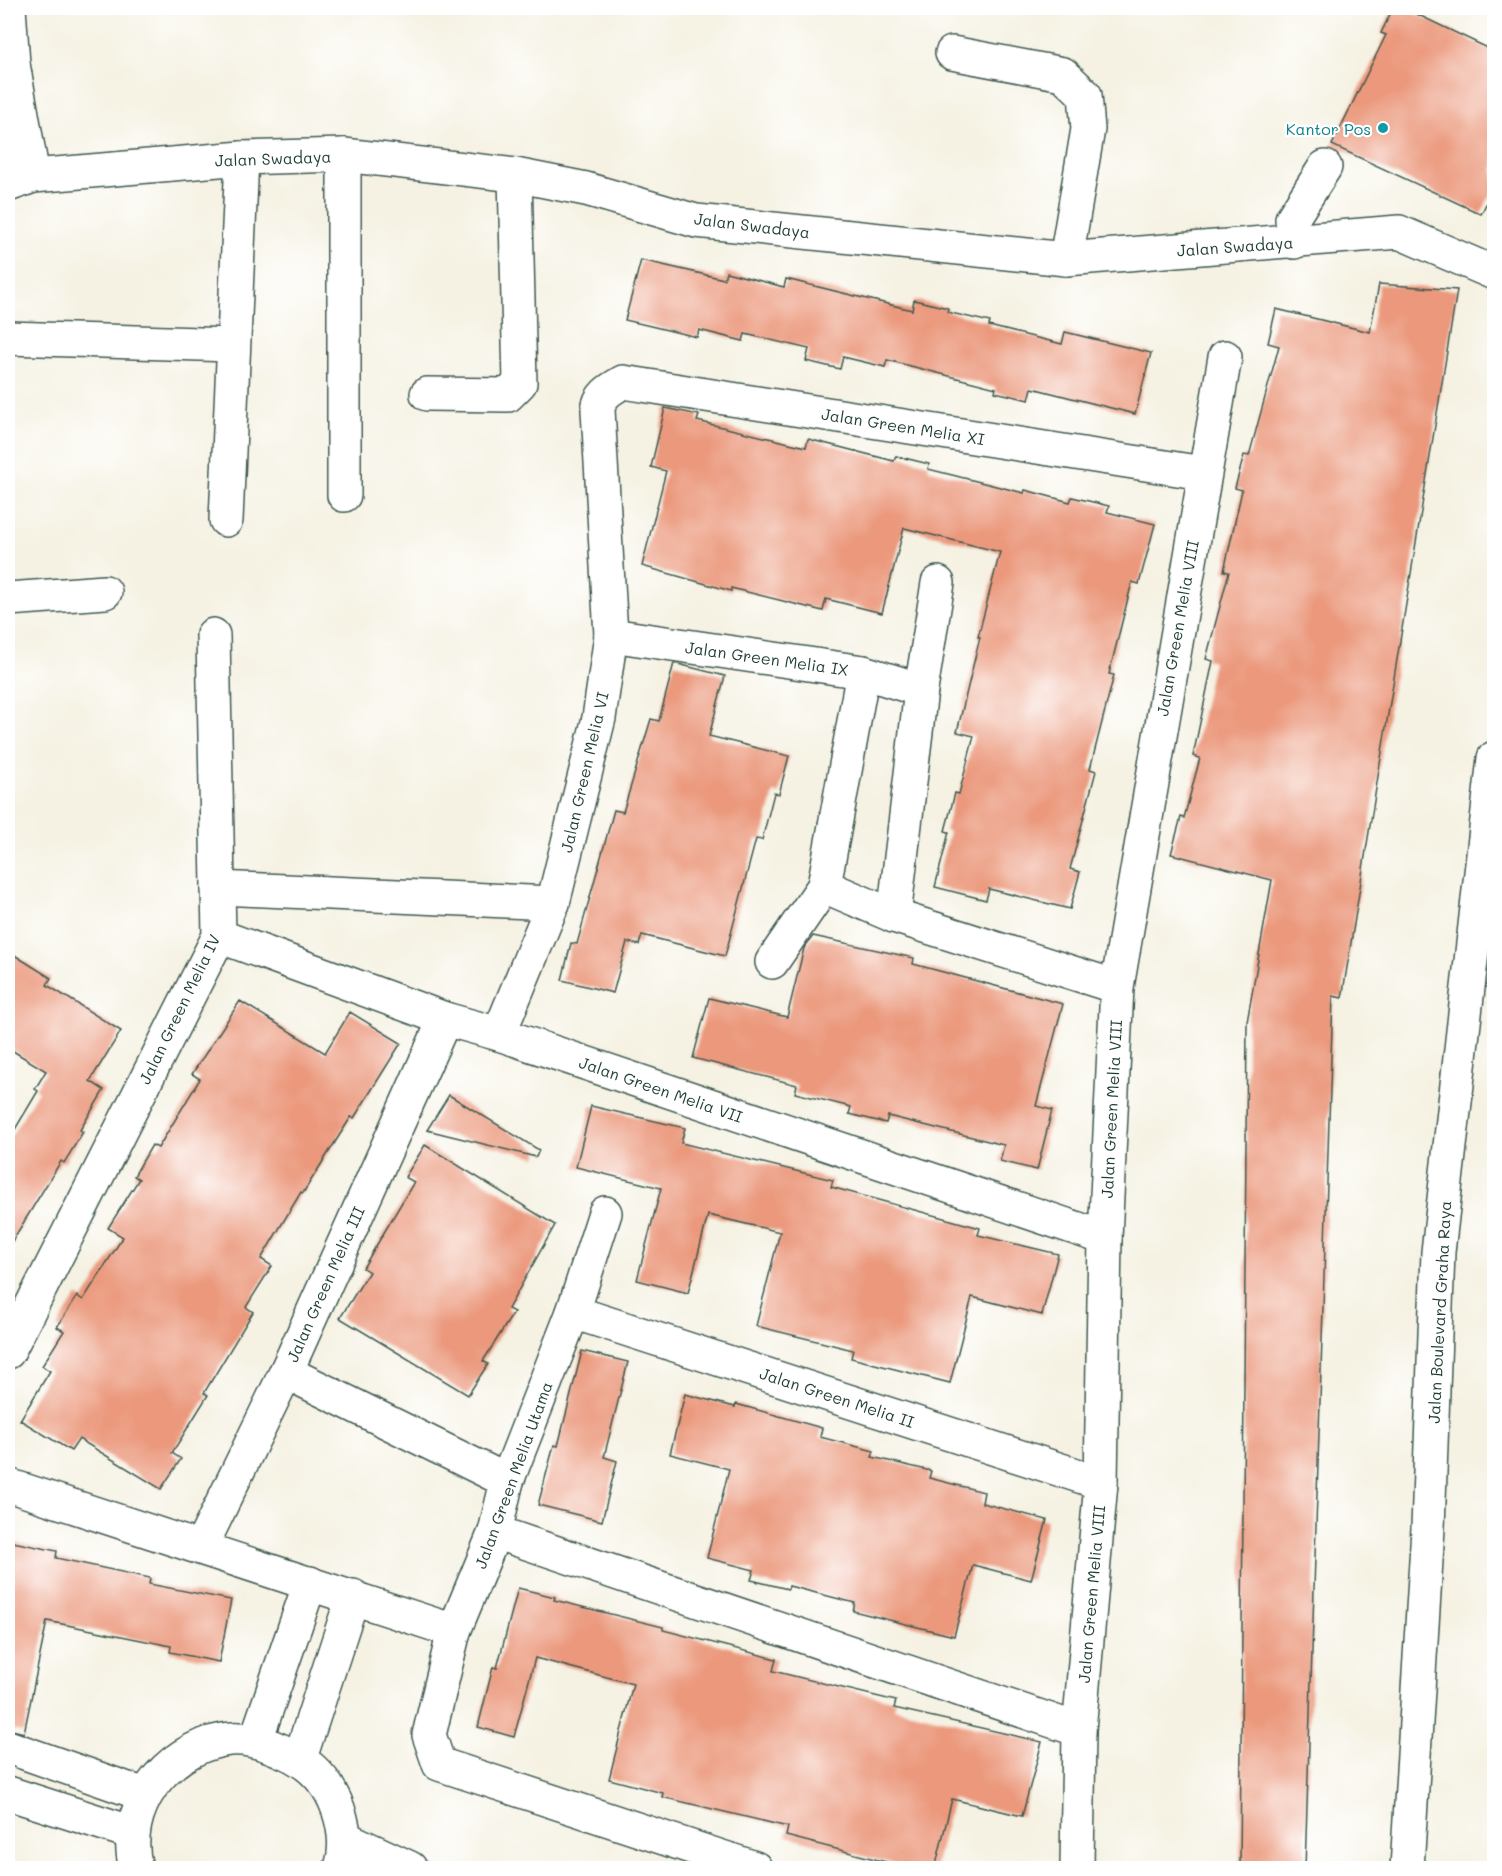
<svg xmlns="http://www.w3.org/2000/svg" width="1502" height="1876" font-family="Mali,sans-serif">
	<rect width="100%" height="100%" fill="#fff"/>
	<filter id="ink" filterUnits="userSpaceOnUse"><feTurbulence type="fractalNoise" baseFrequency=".0167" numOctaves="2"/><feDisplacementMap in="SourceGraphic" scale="12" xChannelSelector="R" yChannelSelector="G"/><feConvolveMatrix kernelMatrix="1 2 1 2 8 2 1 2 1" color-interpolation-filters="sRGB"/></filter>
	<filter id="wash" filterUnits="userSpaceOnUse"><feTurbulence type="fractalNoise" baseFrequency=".008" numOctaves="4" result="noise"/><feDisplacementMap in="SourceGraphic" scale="24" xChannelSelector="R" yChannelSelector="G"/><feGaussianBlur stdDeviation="1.35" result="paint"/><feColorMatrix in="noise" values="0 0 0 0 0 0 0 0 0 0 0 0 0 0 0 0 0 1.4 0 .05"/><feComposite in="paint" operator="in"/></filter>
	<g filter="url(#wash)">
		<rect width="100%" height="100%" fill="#f5f2e3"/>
		<g id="blocks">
			<!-- building -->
			<g fill="#eb987b">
				<path d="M1393,8h11l90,43v137l-13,26 -149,-69 54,-110 -5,-2z"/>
				<path d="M641,260l83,19 2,-7 58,15 2,-8 126,31 2,-10 34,8 -1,4 43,10 -1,4 73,18 3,-12 86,21 -16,61 -103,-26 -3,12 -34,-8 1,-4 -109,-28 -2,7 -42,-10 -3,12 -34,-8 3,-12 -64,-15 -2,7 -44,-11 -2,7 -72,-17z"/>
				<path d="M1379,284l78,6 -115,708 -9,-2 -28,873h-65l7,-847 25,-142 -101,-26 10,-37 3,1 16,-60 -7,-2 20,-95 -7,-2 23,-87 -5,-1 18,-81 -7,-2 9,-33 5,1 30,-110 -11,-3 8,-34 94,23z"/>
				<path d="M665,408l34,7 -2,6 109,26 2,-8 86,22 2,-5 33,8 -1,5 96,24 1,-3 45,12 2,-5 37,9 -2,6 48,12 -16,60 -7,-2 -23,92 5,1 -24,94 6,2 -26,98 10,3 -10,37 -81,-20 -3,11 -51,-13 14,-55 -4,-1 10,-38 4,1 15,-58 -17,-4 23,-95h-2l22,-85 -96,-24 -22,85 -56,-14 -3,12 -92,-23v3l-89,-25 24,-95 -15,-4z"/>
				<path d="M674,663l51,13 -16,60 80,20 -10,38 -5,-1 -12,47 -6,-1 -31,117 -83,-21 -3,10 -12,-3 -14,51 -51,-13 9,-37 6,1 37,-134 9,2 28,-93 8,2z"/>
				<path d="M813,936l101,22 -1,6 150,40 -27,102 16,4 -15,60 -37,-9 4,-16 -116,-29 -2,7 -37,-9 2,-7 -56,-14 2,-8 -104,-27 16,-60 78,19 17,-69z"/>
				<path d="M8,951l43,27 -4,7 74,46 -31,50 14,9 -24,40 3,2 -19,31 -3,-2 -53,87v-107l30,-50 -3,-2 11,-18 -38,-23z"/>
				<path d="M240,1001l85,52 25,-41 51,31 -47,75 -3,-1 -48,76 -2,-1 -40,67 11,7 -26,41 7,5 -49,81 4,2 -36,58 9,6 -20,30 -82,-50 -8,12 -51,-31 30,-49 -8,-5 22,-35 -7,-4 20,-31 6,4 40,-63 -15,-9 31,-49 -5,-3 18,-31 6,3 42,-69 -8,-5z"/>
				<path d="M449,1095l90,55 -3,7 -109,-27z"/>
				<path d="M591,1106l94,22 -4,15 152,37 -2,7 149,41 -2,7 80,19 -16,61 -70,-18 -22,86 -99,-25 2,-8 -97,-24 24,-94 -72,-17 -20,78 -51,-13 24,-92 -85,-21z"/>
				<path d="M425,1145l130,80 -47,84 6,3 -31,49 5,3 -20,31 -128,-77 29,-46 -6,-4 51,-86 -9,-5z"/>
				<path d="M582,1351l46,11 -24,95 13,4 -15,60 -64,-16 16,-60 4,1z"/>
				<path d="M685,1394l50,13 1,-3 86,24 -2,9 54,14 -2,6 59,14 -2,7 55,14 -2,11 65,17 -16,60 -58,-15 -19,71 -101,-25 2,-8 -66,-17 -1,3 -37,-9 3,-10 -47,-12 22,-89 -59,-15z"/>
				<path d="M8,1541l49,10 -1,7 94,20 -1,6 82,16 -12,62 -49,-10 1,-6 -124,-25 -23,112 -16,-4z"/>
				<path d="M518,1588l37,9 -1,3 109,27v3l113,29 -3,12 123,30 -2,7 148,34 -20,74 -70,-17 -17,70h-22l-127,-33 2,-9 -126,-30 1,-4 -54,-14 24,-95 -98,-26 -21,79 -36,-10 15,-60 4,1z"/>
			</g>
		</g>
	</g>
	<g filter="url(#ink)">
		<use href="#blocks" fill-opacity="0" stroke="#3f584e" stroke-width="1.5"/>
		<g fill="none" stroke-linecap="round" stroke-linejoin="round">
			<defs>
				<g id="minor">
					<path d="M952,53l111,21 22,21 3,34 -22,130"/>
					<path d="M13,64l20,112"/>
					<path d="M8,65l5,-1 -4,-56"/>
					<path d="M1294,242l-2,-23 33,-52"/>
					<path d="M8,338l224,7"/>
					<path d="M427,394l81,1 12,-12 -5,-208"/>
					<path d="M344,495v-340"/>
					<path d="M226,520l16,-362"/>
					<path d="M8,599l97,-7"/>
					<path d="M611,635l252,37 58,18"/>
					<path d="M824,886l70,30 223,71"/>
					<path d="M218,888l335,15"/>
					<path d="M894,916l27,-226 17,-107"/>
					<path d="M219,936l226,83 54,15 606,204"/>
					<path d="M772,962l52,-76 39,-214"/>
					<path d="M499,1034l54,-131 46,-185 12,-83 -13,-225c1,-15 13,-21 25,-28l580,91"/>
					<path d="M605,1213l-32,99 -66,169 -12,51 -41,99 -25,104 10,29 316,104"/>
					<path d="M573,1312l528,171"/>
					<path d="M8,1352l211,-416 -6,-301"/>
					<path d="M286,1372l221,109"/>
					<path d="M8,1485l446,146"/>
					<path d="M495,1532l584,198"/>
					<path d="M201,1547l85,-175 159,-353"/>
					<path d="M256,1740l54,-157"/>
					<path d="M8,1747l137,48"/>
					<path d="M300,1758l53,-162"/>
					<path d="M8,1793l125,40"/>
					<path d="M345,1838l65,30"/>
					<path d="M136,1868c-16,-58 29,-118 87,-128 20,-4 39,2 57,10 26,10 44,26 55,51 9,21 13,46 6,67"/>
					<path d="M1077,1868l2,-138 22,-247 4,-245 12,-251 108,-630"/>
				</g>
				<path id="tertiary" d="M8,185l25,-9 209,-18 102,-3 171,20 71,14 110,32 370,38 333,-27 95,41"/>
				<path id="secondary" d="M1407,1868l21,-340 10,-276 56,-494"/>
			</defs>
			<!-- minor casing -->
			<use href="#minor" stroke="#3f584e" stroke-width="36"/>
			<!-- tertiary casing -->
			<use href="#tertiary" stroke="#3f584e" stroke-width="36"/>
			<!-- secondary casing -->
			<use href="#secondary" stroke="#3f584e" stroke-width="36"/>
			<!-- minor -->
			<use href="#minor" stroke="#fff" stroke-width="33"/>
			<!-- tertiary -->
			<use href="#tertiary" stroke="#fff" stroke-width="33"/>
			<!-- secondary -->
			<use href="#secondary" stroke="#fff" stroke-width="33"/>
		</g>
	</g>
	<!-- markers -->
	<circle fill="#0f9aa8" stroke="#fff" stroke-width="2" cx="1383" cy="128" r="6"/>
	<g text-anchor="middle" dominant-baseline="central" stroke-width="4.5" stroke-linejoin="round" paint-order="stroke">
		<!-- culture labels -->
		<g font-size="16" fill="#0d838f" stroke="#fff" text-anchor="end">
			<text x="1371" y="128">Kantor Pos</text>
		</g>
		<!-- street labels -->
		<g font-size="16" fill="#1f3d34" stroke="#fff">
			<text transform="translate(273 158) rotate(-2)">Jalan Swadaya</text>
			<text transform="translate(752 225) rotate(7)">Jalan Swadaya</text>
			<text transform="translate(1235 246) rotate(-4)">Jalan Swadaya</text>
			<text transform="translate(903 426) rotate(9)">Jalan Green Melia XI</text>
			<text transform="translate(1177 628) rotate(-80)">Jalan Green Melia VIII</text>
			<text transform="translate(767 658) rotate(8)">Jalan Green Melia IX</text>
			<text transform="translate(584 772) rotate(-77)">Jalan Green Melia VI</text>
			<text transform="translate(179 1009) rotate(-64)">Jalan Green Melia IV</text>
			<text transform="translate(661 1089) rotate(19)">Jalan Green Melia VII</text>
			<text transform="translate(1111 1109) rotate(-87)">Jalan Green Melia VIII</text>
			<text transform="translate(325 1284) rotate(-66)">Jalan Green Melia III</text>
			<text transform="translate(1439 1312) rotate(-87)">Jalan Boulevard Graha Raya</text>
			<text transform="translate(837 1397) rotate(18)">Jalan Green Melia II</text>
			<text transform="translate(513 1475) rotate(-70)">Jalan Green Melia Utama</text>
			<text transform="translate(1091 1594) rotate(-85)">Jalan Green Melia VIII</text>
		</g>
	</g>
	<!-- margin -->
	<rect width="1502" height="1876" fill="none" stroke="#fff" stroke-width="30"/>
</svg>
